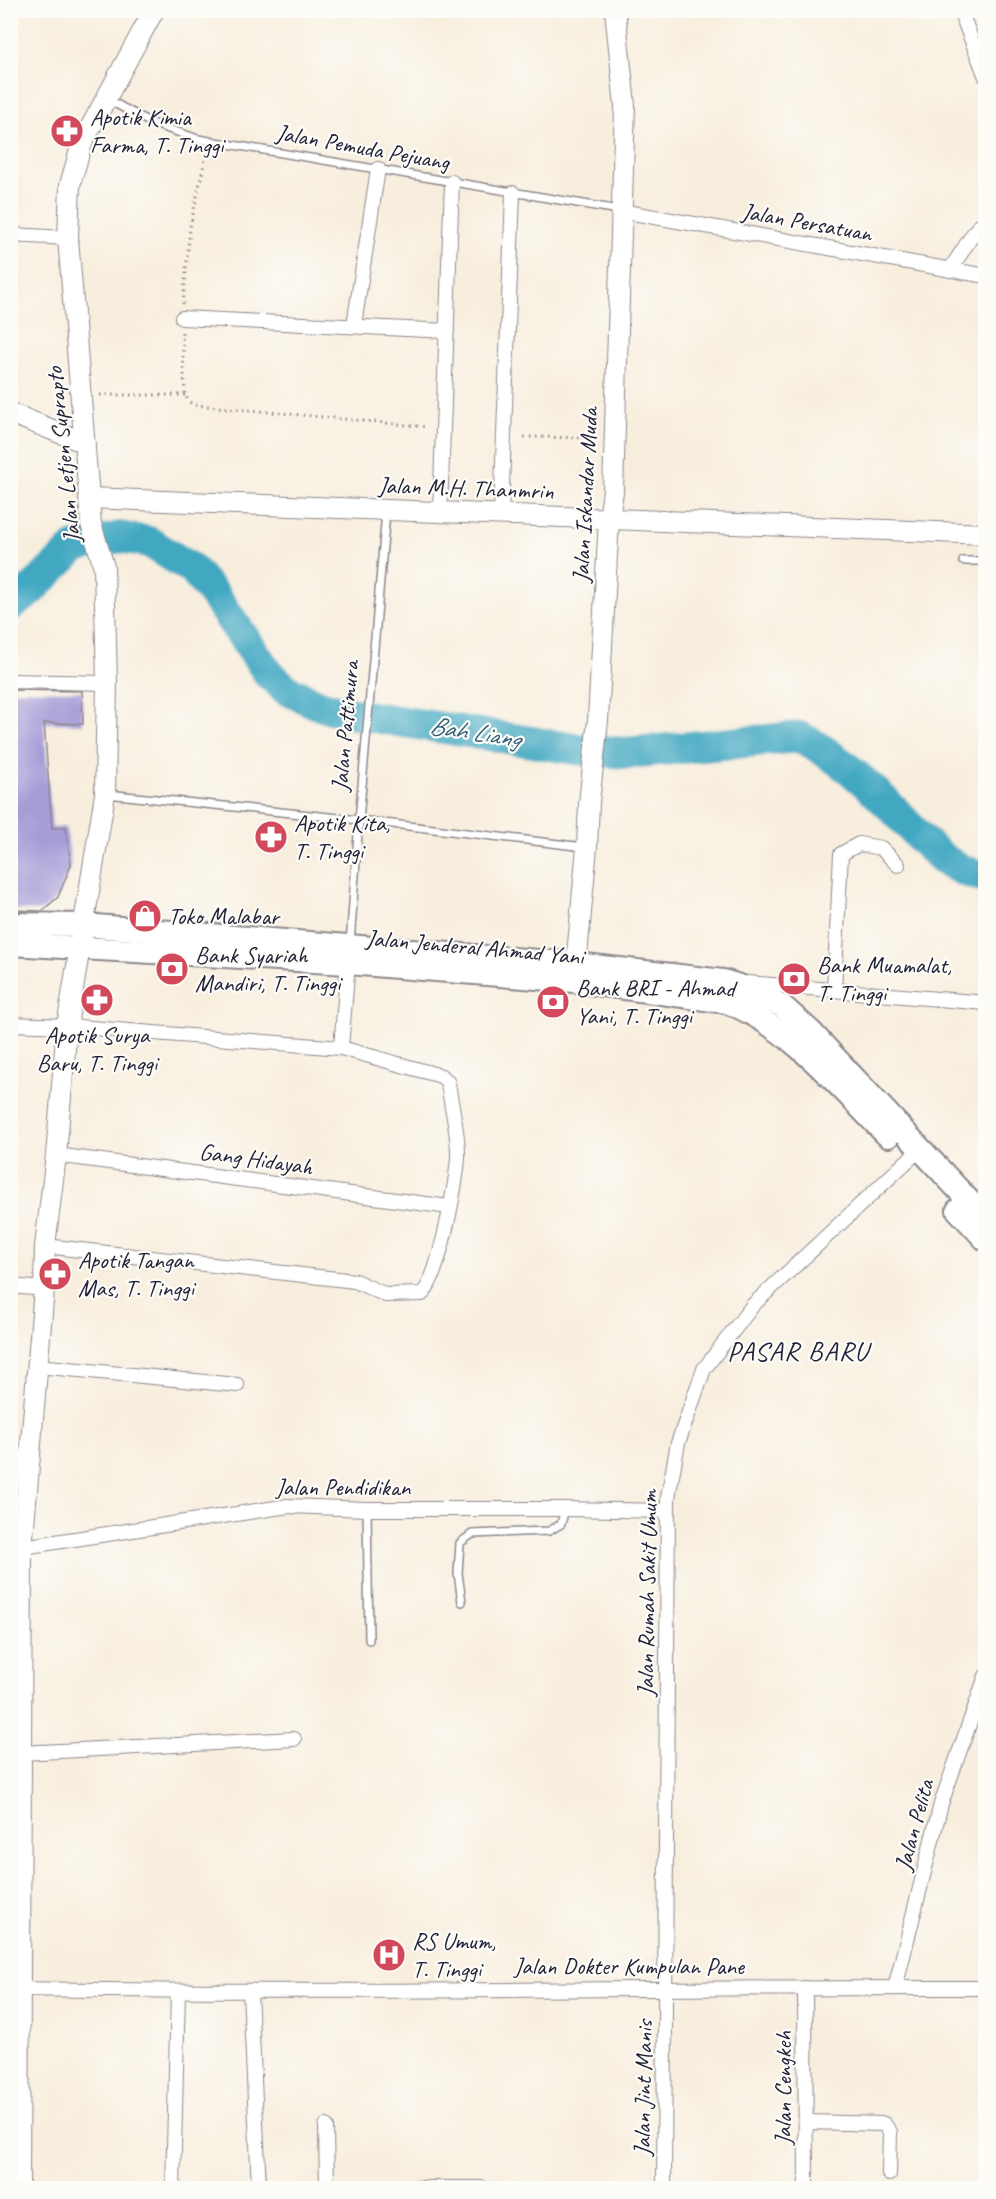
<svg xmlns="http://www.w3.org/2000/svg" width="996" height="2199" font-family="Caveat,sans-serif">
	<rect width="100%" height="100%" fill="#fdfcf7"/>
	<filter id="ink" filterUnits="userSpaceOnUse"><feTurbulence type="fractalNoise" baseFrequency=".0167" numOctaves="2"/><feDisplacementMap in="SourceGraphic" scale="12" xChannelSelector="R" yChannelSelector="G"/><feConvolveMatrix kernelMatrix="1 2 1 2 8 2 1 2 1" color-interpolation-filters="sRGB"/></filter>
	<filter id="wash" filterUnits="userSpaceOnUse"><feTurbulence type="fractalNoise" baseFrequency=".008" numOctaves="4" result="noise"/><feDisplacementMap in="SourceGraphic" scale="24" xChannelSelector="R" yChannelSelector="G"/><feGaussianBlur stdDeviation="1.35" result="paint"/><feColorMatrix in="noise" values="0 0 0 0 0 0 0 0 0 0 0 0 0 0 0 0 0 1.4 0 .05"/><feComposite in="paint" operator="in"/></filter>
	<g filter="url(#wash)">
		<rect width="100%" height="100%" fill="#f8eede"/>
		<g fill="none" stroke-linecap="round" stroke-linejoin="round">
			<!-- river -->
			<path stroke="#42a8c2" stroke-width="32" d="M10,606l17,-12 48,-47 45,-10 29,5 43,27 22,26 55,79 18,16 35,16 31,8 154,24 68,11 51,4 173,-16c31,13 71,49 95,73 27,27 51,62 92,66"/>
		</g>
		<g id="blocks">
			<!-- building -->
			<path fill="#a69cd7" d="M10,690l72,1 1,33 -39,-1 8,105 14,-1 5,38 -13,32 -16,14 -32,-1z"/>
		</g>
	</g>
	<g filter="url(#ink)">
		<use href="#blocks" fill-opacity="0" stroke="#8d888c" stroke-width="1.5"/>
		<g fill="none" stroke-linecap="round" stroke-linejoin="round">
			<defs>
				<g id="lane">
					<path d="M107,99l44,24 47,16 421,71"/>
					<path d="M963,561h23"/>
					<path d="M107,794l252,26 225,27"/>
					<path d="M350,944l9,-124 27,-308"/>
					<path d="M367,1509l2,131"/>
					<path d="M462,1602l-4,-29 2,-30 12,-9 77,-3 12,-7 4,-15"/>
				</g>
				<g id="street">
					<path d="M960,10l26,67"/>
					<path d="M621,211l365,65"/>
					<path d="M10,235l58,3"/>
					<path d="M950,270l25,-39 11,-11"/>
					<path d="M182,318l265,13"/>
					<path d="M354,325l24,-156"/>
					<path d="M440,512l12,-330"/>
					<path d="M501,514l12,-321"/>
					<path d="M10,681l97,2"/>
					<path d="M748,983l238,20"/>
					<path d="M834,990l7,-136 18,-10 22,4 17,17"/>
					<path d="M10,1024l57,2 274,22 100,28 6,5 2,8c3,22 10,46 9,69 -2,25 -19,121 -36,136l-36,1 -31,-14 -310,-35"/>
					<path d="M341,1048l7,-85"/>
					<path d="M56,1155l393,52"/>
					<path d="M10,1286l34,3"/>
					<path d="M37,1366l200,19"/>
					<path d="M10,1549l278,-43 79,3h198l102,2"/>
					<path d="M21,1753l273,-14"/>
					<path d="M805,1988l1,200"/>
					<path d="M895,1988l46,-184 45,-128"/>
					<path d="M20,1989c322,5 644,-2 966,-1"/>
					<path d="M250,1991l9,197"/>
					<path d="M806,2122l78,2 6,8 -1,42"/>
					<path d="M326,2126l1,62"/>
					<path d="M173,2188l5,-197"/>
					<path d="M398,2188h84"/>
					<path d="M664,2188l4,-691 10,-54 26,-74 49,-64 167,-156"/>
				</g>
				<g id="secondary">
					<path d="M10,413l75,30"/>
					<path d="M89,498l897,36"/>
					<path d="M575,977l12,-130 2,-44 9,-83 11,-201 4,-28 12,-385 -10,-96"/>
					<path d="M19,2188l3,-639 22,-260 1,-43 11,-91 11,-129 38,-232 2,-111 -3,-116 -13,-43 -2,-26 -21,-260 2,-53 12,-42 72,-133"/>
				</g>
				<g id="primary">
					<path d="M10,924l73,1 493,39 147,17 29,9 30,16 29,26 175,187"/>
					<path d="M10,944l338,19 226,18 153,21c64,25 113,86 161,134"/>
					<path d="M958,1210l28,30"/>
				</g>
			</defs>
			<!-- lane casing -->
			<use href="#lane" stroke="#8d888c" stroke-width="10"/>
			<!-- street casing -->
			<use href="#street" stroke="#8d888c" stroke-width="16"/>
			<!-- secondary casing -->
			<use href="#secondary" stroke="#8d888c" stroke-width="22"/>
			<!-- primary casing -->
			<use href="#primary" stroke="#8d888c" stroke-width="26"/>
			<!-- path -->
			<g stroke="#8d888c" stroke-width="3" stroke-dasharray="1.5 4.5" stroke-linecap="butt">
				<path d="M183,304l7,-77 17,-76"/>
				<path d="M182,332l3,63 4,7 7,3 232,22"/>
				<path d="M100,395h85"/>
				<path d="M524,437l73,1"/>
			</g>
			<!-- lane -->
			<use href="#lane" stroke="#fff" stroke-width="7"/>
			<!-- street -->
			<use href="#street" stroke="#fff" stroke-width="14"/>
			<!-- secondary -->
			<use href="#secondary" stroke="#fff" stroke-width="20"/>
			<!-- primary -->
			<use href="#primary" stroke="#fff" stroke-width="22"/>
		</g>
	</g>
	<!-- icons -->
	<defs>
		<symbol id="pharmacy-disc" viewBox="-11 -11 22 22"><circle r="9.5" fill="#d1495b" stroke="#fdfcf7"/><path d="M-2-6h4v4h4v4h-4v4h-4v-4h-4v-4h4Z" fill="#fff"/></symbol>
		<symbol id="shop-disc" viewBox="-11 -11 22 22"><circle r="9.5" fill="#d1495b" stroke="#fdfcf7"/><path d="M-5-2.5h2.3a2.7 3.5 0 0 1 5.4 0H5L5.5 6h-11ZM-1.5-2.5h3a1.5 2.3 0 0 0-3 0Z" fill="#fff"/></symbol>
		<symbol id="bank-disc" viewBox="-11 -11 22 22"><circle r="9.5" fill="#d1495b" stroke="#fdfcf7"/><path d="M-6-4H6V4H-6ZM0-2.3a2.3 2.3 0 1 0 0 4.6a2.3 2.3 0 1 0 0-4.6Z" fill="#fff"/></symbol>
		<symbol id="hospital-disc" viewBox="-11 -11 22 22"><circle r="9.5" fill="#d1495b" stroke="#fdfcf7"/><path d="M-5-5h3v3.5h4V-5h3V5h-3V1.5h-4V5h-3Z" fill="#fff"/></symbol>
	</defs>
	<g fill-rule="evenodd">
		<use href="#pharmacy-disc" x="48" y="112" width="38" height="38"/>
		<use href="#pharmacy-disc" x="252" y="818" width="38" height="38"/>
		<use href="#shop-disc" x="126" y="897" width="38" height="38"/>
		<use href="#bank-disc" x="153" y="950" width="38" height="38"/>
		<use href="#bank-disc" x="775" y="960" width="38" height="38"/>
		<use href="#pharmacy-disc" x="78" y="981" width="38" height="38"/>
		<use href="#bank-disc" x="534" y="983" width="38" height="38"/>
		<use href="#pharmacy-disc" x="36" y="1255" width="38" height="38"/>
		<use href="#hospital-disc" x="370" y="1936" width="38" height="38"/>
	</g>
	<g text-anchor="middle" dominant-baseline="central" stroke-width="4.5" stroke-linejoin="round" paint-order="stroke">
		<!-- poi labels -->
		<g font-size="24" fill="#22223b" stroke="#fdfcf7" text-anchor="start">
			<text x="90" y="117">Apotik Kimia<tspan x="90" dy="28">Farma, T. Tinggi</tspan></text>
			<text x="294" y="823">Apotik Kita,<tspan x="294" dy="28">T. Tinggi</tspan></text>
			<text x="168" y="916">Toko Malabar</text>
			<text x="195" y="955">Bank Syariah<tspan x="195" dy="28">Mandiri, T. Tinggi</tspan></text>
			<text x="817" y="965">Bank Muamalat,<tspan x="817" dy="28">T. Tinggi</tspan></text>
			<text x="576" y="988">Bank BRI - Ahmad<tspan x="576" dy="28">Yani, T. Tinggi</tspan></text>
			<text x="97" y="1035" text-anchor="middle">Apotik Surya<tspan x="97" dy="28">Baru, T. Tinggi</tspan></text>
			<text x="78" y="1260">Apotik Tangan<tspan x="78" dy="28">Mas, T. Tinggi</tspan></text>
			<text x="412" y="1941">RS Umum,<tspan x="412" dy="28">T. Tinggi</tspan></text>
		</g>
		<!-- street labels -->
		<g font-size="24" fill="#22223b" stroke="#fdfcf7">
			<text transform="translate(363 147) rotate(10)">Jalan Pemuda Pejuang</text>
			<text transform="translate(807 222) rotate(10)">Jalan Persatuan</text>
			<text transform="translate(63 455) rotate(-96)">Jalan Letjen Suprapto</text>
			<text transform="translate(466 488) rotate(2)">Jalan M.H. Thanmrin</text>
			<text transform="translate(585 495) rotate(-87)">Jalan Iskandar Muda</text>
			<text transform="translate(345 726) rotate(-85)">Jalan Pattimura</text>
			<text transform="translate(475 947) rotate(5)">Jalan Jenderal Ahmad Yani</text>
			<text transform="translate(256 1159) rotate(8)">Gang Hidayah</text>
			<text x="343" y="1487">Jalan Pendidikan</text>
			<text transform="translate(647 1593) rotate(-89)">Jalan Rumah Sakit Umum</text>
			<text transform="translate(914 1825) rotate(-75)">Jalan Pelita</text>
			<text x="629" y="1966">Jalan Dokter Kumpulan Pane</text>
			<text transform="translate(643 2088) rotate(-89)">Jalan Jint Manis</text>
			<text transform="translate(783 2088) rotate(-90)">Jalan Cengkeh</text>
		</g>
		<!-- water labels -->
		<g font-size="26" font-style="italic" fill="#305e78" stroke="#fdfcf7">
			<text transform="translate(475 732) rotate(9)">Bah Liang</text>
		</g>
		<!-- quarter labels -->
		<g font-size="27" letter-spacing="1.5" fill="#22223b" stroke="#fdfcf7">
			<text x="798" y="1351">PASAR BARU</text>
		</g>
	</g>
	<!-- margin -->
	<rect width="996" height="2199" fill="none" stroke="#fdfcf7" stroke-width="36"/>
</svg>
